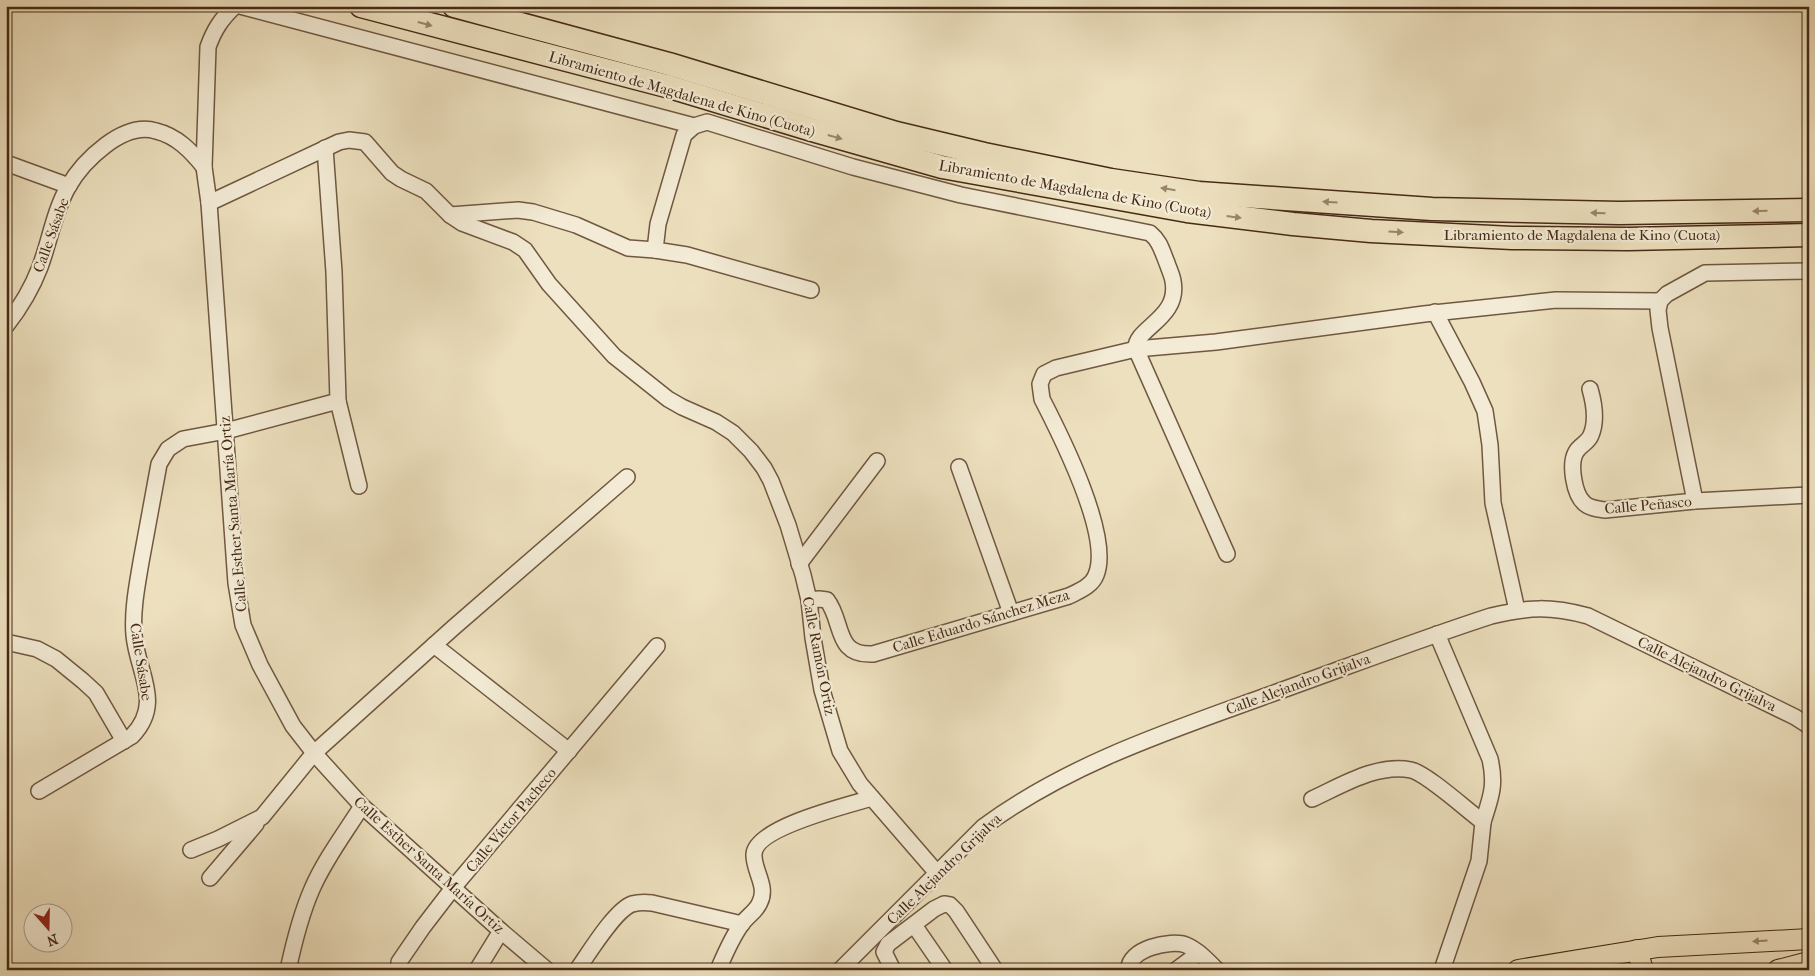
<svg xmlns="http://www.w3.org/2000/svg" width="1815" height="976" font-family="'IM FELL French Canon',serif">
	<rect width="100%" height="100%" fill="#ede0be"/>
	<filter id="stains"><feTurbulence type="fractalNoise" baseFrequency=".004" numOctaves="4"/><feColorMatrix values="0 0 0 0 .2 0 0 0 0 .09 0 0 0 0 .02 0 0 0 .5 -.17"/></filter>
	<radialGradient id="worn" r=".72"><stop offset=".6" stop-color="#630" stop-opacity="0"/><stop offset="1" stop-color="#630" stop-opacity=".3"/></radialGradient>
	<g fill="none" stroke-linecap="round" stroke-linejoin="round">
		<defs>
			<g id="minor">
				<path d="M235,6c-14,13 -21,24 -27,41l-4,120 5,36 27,380 7,42 17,40 33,61 21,27 48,53 139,125 46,39"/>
				<path d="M240,6l454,120"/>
				<path d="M6,163l63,23"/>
				<path d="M209,203l130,-61 10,-2 16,2 27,31 9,6 25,12 24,24 12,8 51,19 12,8 24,34 65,72 54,43 14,8 34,15 17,11 18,18 13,17 7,13 17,44 15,50 6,25 4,38 9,52 18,61 20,33 77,89"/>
				<path d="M450,215l68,-5 15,2 43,13 52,23 27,2"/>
				<path d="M811,290l-124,-35 -32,-5 3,-26 26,-89 10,-9 13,-4 146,45 108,28 189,38c10,8 12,18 17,30 2,6 5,12 6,18 7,38 -39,47 -37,68l91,205"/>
				<path d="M1435,312l37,70 13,29 5,34 3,58 24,107"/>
				<path d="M6,326c14,-18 26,-38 34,-59 10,-27 14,-55 28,-80 15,-26 55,-66 88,-56 21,5 35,20 48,36"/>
				<path d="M1590,389c4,14 7,32 1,46 -3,8 -11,10 -15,17 -7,12 -2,42 8,51 5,5 14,6 21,7l90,-9 114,-6"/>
				<path d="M338,401l21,85"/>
				<path d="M959,467l52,146"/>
				<path d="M1695,501l-35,-173 -2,-18 2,-9 7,-7 38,-21 104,-2"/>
				<path d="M799,564l78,-103"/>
				<path d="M809,600l10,-1 8,1c17,22 7,56 46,54l196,-58c10,-5 23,-10 27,-21 16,-38 -35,-139 -54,-176l-2,-15 4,-10 12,-6 80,-19 80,-7 208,-28 132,-14 104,1"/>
				<path d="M1437,634l53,125c6,26 1,38 -7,63"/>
				<path d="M6,642l31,7 19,10 27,22 13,12 28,48"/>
				<path d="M434,645l135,106"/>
				<path d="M39,791l93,-55c32,-33 5,-64 2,-101 -2,-24 3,-49 7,-73 6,-32 12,-65 18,-98l9,-15 15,-10 43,-8 112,-30 -4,-129 -9,-124"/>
				<path d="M1312,799c29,-13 65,-36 99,-29 15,3 57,41 72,52l-4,39 -37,109"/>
				<path d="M191,850l27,-11 44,-22 52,-64 139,-125 174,-151"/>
				<path d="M210,878l46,-54"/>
				<path d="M914,925l31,45"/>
				<path d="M399,962l24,-35 30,-39 204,-242"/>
				<path d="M288,970c6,-28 13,-56 24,-81 13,-30 33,-56 50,-83"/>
				<path d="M477,970l24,-39"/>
				<path d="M577,970c12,-17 38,-60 55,-66 7,-2 13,-2 20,-1l90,21"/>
				<path d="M718,970c7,-16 13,-31 23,-45 5,-8 16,-14 19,-23 8,-16 -7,-32 -6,-48 2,-27 95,-49 118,-56"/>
				<path d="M840,970l143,-143c84,-62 183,-95 280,-130 76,-27 151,-56 228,-81 38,-9 59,-10 97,0l207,101 14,9"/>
				<path d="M893,970l-9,-18 4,-8 46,-35 10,-5 6,1 6,6 39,59"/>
				<path d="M1129,970c-2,-21 42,-31 57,-25 12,5 22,16 31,25"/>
				<path d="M1176,970l23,-17"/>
			</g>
			<g id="major">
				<path d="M1637,950l6,20"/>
				<path d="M1518,970l140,-23 151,-8"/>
				<path d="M1778,970l31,-8"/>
			</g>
			<g id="highway">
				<path d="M361,6l309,81 142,43 130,37 245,44 106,13 78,7 141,7 116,1 181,-4"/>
				<path d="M454,6l215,58 227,69 88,21 127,26 88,13 233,16 187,4 190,-3"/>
			</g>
		</defs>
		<!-- minor casing -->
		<use href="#minor" stroke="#705840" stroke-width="18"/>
		<!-- major casing -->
		<use href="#major" stroke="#462a16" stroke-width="22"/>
		<!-- highway casing -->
		<use href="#highway" stroke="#462a16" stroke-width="25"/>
		<!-- minor -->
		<use href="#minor" stroke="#f3ebd5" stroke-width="15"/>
		<!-- major -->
		<use href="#major" stroke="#ede0be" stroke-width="20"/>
		<!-- highway -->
		<use href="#highway" stroke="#ede0be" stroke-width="22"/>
	</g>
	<!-- one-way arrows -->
	<defs><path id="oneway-solid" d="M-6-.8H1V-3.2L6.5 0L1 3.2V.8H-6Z" transform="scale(1.25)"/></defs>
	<g fill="#9a856a">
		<use href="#oneway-solid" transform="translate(425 24) rotate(15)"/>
		<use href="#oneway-solid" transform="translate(835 137) rotate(16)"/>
		<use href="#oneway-solid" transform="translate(1168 189) rotate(-171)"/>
		<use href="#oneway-solid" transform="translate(1330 202) rotate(-176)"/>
		<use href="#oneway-solid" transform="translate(1760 211) rotate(179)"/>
		<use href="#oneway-solid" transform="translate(1598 213) rotate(-179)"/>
		<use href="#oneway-solid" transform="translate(1234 217) rotate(7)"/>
		<use href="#oneway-solid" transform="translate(1396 232) rotate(3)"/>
		<use href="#oneway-solid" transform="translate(1760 941) rotate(177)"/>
	</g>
	<g text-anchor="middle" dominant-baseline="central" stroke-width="4.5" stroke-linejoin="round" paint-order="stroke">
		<!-- street labels -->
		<g font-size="15" fill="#462a16" stroke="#f3ebd5">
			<text transform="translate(682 94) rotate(16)">Libramiento de Magdalena de Kino (Cuota)</text>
			<text transform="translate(1075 189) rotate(10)">Libramiento de Magdalena de Kino (Cuota)</text>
			<text transform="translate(51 235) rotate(-70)">Calle Sásabe</text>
			<text x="1582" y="235">Libramiento de Magdalena de Kino (Cuota)</text>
			<text transform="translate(1648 505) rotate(-5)">Calle Peñasco</text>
			<text transform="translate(233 514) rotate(-95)">Calle Esther Santa María Ortiz</text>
			<text transform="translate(981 621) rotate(-17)">Calle Eduardo Sánchez Meza</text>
			<text transform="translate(819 656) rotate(79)">Calle Ramón Ortiz</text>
			<text transform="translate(141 662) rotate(81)">Calle Sásabe</text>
			<text transform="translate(1707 674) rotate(26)">Calle Alejandro Grijalva</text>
			<text transform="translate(1298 684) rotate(-20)">Calle Alejandro Grijalva</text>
			<text transform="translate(511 820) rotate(-50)">Calle Víctor Pacheco</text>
			<text transform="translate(429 865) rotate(42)">Calle Esther Santa María Ortiz</text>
			<text transform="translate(944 869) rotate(-44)">Calle Alejandro Grijalva</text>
		</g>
	</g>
	<!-- margin -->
	<rect width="1815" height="976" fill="none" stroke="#ede0be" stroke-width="25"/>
	<rect x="8" y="8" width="1800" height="961" fill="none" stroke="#462a16" stroke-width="2.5"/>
	<rect x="12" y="12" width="1790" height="951" fill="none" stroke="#462a16"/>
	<!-- north arrow -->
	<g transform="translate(48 928) rotate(160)"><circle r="24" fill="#f3ebd5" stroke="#ae9e89"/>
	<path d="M0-4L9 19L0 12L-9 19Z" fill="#8f2418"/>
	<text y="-8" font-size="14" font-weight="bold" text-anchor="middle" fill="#462a16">N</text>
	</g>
	<rect width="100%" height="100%" filter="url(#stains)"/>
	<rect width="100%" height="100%" fill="url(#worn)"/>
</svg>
